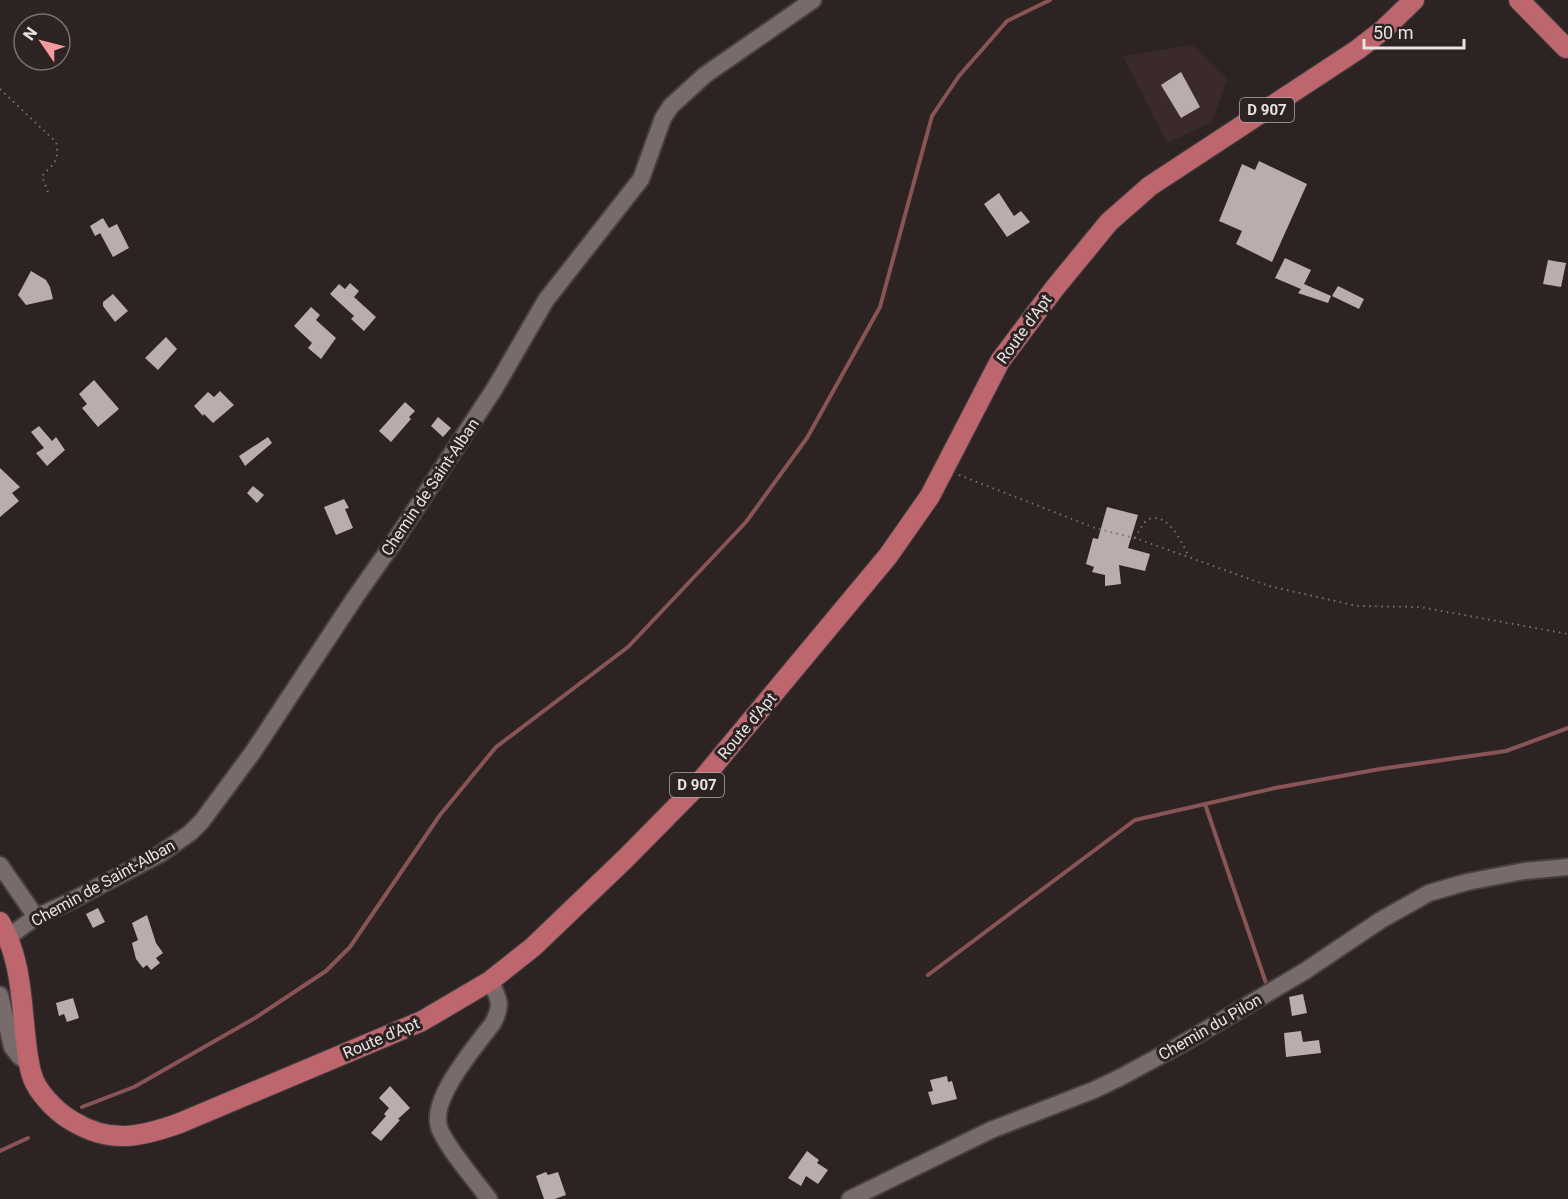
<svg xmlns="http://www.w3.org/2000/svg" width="1568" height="1199" font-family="Roboto,sans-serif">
	<rect width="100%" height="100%" fill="#2d2323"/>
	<!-- built -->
	<path fill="#3b2a2a" d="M1192,45l35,34 -15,43 -45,21 -44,-87z"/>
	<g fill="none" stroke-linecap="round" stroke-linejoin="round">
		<!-- stream -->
		<g stroke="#885456" stroke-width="4">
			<path d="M1205,804l62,182"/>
			<path d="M928,975l207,-155 140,-32 105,-19 126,-18 62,-23"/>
			<path d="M82,1107l52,-20 121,-69 71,-47 24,-24 90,-132 56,-68 132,-100 118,-125 61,-84 73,-131 52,-191 27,-40 48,-55 43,-21"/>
			<path d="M0,1151l28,-13"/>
		</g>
	</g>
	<!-- building -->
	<g fill="#baadad">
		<path d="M1181,72l19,35 -19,11 -20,-33z"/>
		<path d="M1259,161l48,23 -35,78 -36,-18 6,-13 -23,-10 23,-57 13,6z"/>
		<path d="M999,193l15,23 7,-5 9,11 -23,15 -23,-33z"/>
		<path d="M103,218l6,10 8,-4 12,24 -16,9 -13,-24 4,-2 -9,5 -5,-10z"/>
		<path d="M1285,258l26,12 -7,14 27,12 -3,7 -30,-10 3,-4 -26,-11z"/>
		<path d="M1548,260l18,3 -5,24 -18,-3z"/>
		<path d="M31,271l15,9 4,7 3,12 -27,6 -8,-10z"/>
		<path d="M350,283l9,8 -5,6 22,20 -12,14 -13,-12 3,-3 -24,-22 9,-10 6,5z"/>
		<path d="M1338,286l26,13 -5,10 -27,-13z"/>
		<path d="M113,294l15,17 -13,11 -12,-16v-4z"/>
		<path d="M311,307l9,8 -4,5 20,18 -15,21 -13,-11 4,-5 -18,-17z"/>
		<path d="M166,337l11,12 -19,21 -13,-12z"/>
		<path d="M94,380l25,29 -21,18 -16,-19 5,-4 -8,-10z"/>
		<path d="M220,391l14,14 -21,18 -9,-9 -1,2 -9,-10 14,-14 6,5z"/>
		<path d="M405,402l10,9 -6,6 2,2 -20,23 -12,-11z"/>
		<path d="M438,417l13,11 -8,9 -12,-11z"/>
		<path d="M39,426l13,15 4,-4 9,13 -18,16 -11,-13 8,-5 -13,-16z"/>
		<path d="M268,437l4,6 -27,23 -6,-10z"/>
		<path d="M0,468l20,19 -8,6 7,8 -19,16z"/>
		<path d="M253,486l11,9 -7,8 -10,-10z"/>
		<path d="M344,499l5,9 -4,1 8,19 -17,7 -12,-28z"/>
		<path d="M1107,507l31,8 -10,33 22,6 -5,17 -26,-6 2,19 -16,2v-11l-13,-3 2,-5 -8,-3 7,-26 5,1z"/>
		<path d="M98,908l7,14 -12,6 -7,-14z"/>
		<path d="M147,915l9,28 7,10 -7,5 4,5 -9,7 -4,-5 -4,3 -7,-9 -4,-16 6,-3 -6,-17z"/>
		<path d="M1303,994l4,19 -15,3 -3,-19z"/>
		<path d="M73,998l6,20 -12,4 -3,-8 -5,2 -3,-13z"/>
		<path d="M1301,1031l2,11 16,-2 2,13 -35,4 -2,-24z"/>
		<path d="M947,1076l1,6 4,-1 5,18 -25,6 -4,-13 5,-1 -3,-11z"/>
		<path d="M390,1086l20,22 -12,11 2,1 -19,21 -10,-8 15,-17 -2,-2 5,-6 -10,-10z"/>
		<path d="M807,1151l12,9 -2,3 11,7 -10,14 -12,-8 -5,10 -13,-8z"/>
		<path d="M546,1172l2,3 10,-3 8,23 -11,4h-11l-8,-23z"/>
	</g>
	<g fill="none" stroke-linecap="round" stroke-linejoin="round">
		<defs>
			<g id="minor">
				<path d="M0,865l36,52"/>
				<path d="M8,937l28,-20 33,-15 91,-48 30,-21 12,-12 51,-69 101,-153 40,-57 101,-154 51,-88 95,-121 22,-61 8,-12 34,-31 108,-75"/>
				<path d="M0,995l12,52 8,10 10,6"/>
				<path d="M489,1199c-12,-16 -45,-55 -50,-72 -9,-29 37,-81 54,-104 10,-19 6,-24 -3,-42"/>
				<path d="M850,1199l141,-69 103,-40 27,-13 61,-33 123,-73 76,-51 48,-27 38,-11 57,-11 44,-4"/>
			</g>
			<g id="major">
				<path d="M1519,0l47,48"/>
				<path d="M0,922c20,34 21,73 25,111 2,16 3,36 10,50 8,15 24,31 39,39 37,22 67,15 106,1l242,-102 68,-40 43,-34 93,-89 69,-70 193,-232 42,-60 70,-135 54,-72 55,-67 41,-36 207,-136 26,-20 31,-30"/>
			</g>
		</defs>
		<!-- minor casing -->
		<use href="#minor" stroke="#484040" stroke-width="20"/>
		<!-- major casing -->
		<use href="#major" stroke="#484040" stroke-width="22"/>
		<!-- path -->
		<g stroke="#786f6f" stroke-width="2" stroke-dasharray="1.5 4.5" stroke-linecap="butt">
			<path d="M0,89l56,53c4,19 -2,21 -14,34l7,19"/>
			<path d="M959,475l136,53 43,11 131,47 88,20 63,1 148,27"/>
			<path d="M1135,538c3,-5 8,-16 14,-19 20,-7 34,26 40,38"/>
		</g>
		<!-- minor -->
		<use href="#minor" stroke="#776b6b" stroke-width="16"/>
		<!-- major -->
		<use href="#major" stroke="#bd666e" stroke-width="20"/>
	</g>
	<g text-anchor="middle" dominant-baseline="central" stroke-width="6" stroke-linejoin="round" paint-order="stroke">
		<!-- shield labels -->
		<g fill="#2d2323" stroke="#b1a9a9" stroke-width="1.5">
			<rect x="1240" y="98" width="54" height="24" rx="4.5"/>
			<rect x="670" y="773" width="54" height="24" rx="4.5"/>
		</g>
		<g font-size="15" font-weight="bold" fill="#eae3e3">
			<text x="1267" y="110">D 907</text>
			<text x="697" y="785">D 907</text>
		</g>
		<!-- street labels -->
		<g font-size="16" fill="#eae3e3" stroke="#2d2323">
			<text transform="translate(1024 329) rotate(-54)">Route d'Apt</text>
			<text transform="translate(430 487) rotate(-56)">Chemin de Saint-Alban</text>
			<text transform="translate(747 726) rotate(-50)">Route d'Apt</text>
			<text transform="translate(103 883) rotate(-29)">Chemin de Saint-Alban</text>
			<text transform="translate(1210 1027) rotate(-30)">Chemin du Pilon</text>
			<text transform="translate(381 1038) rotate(-23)">Route d'Apt</text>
		</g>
	</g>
	<!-- north arrow -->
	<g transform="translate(42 42) rotate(305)"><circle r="28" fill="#2d2323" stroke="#797070" stroke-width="1.5"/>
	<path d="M0-4.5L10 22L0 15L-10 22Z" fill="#f59b9e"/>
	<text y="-9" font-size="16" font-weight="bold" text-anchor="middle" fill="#eae3e3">N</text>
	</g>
	<!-- scale -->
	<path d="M1364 39v9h100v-9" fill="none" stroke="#eae3e3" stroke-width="3"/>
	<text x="1373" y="39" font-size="18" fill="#eae3e3" stroke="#2d2323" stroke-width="4.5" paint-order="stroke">50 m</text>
</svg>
